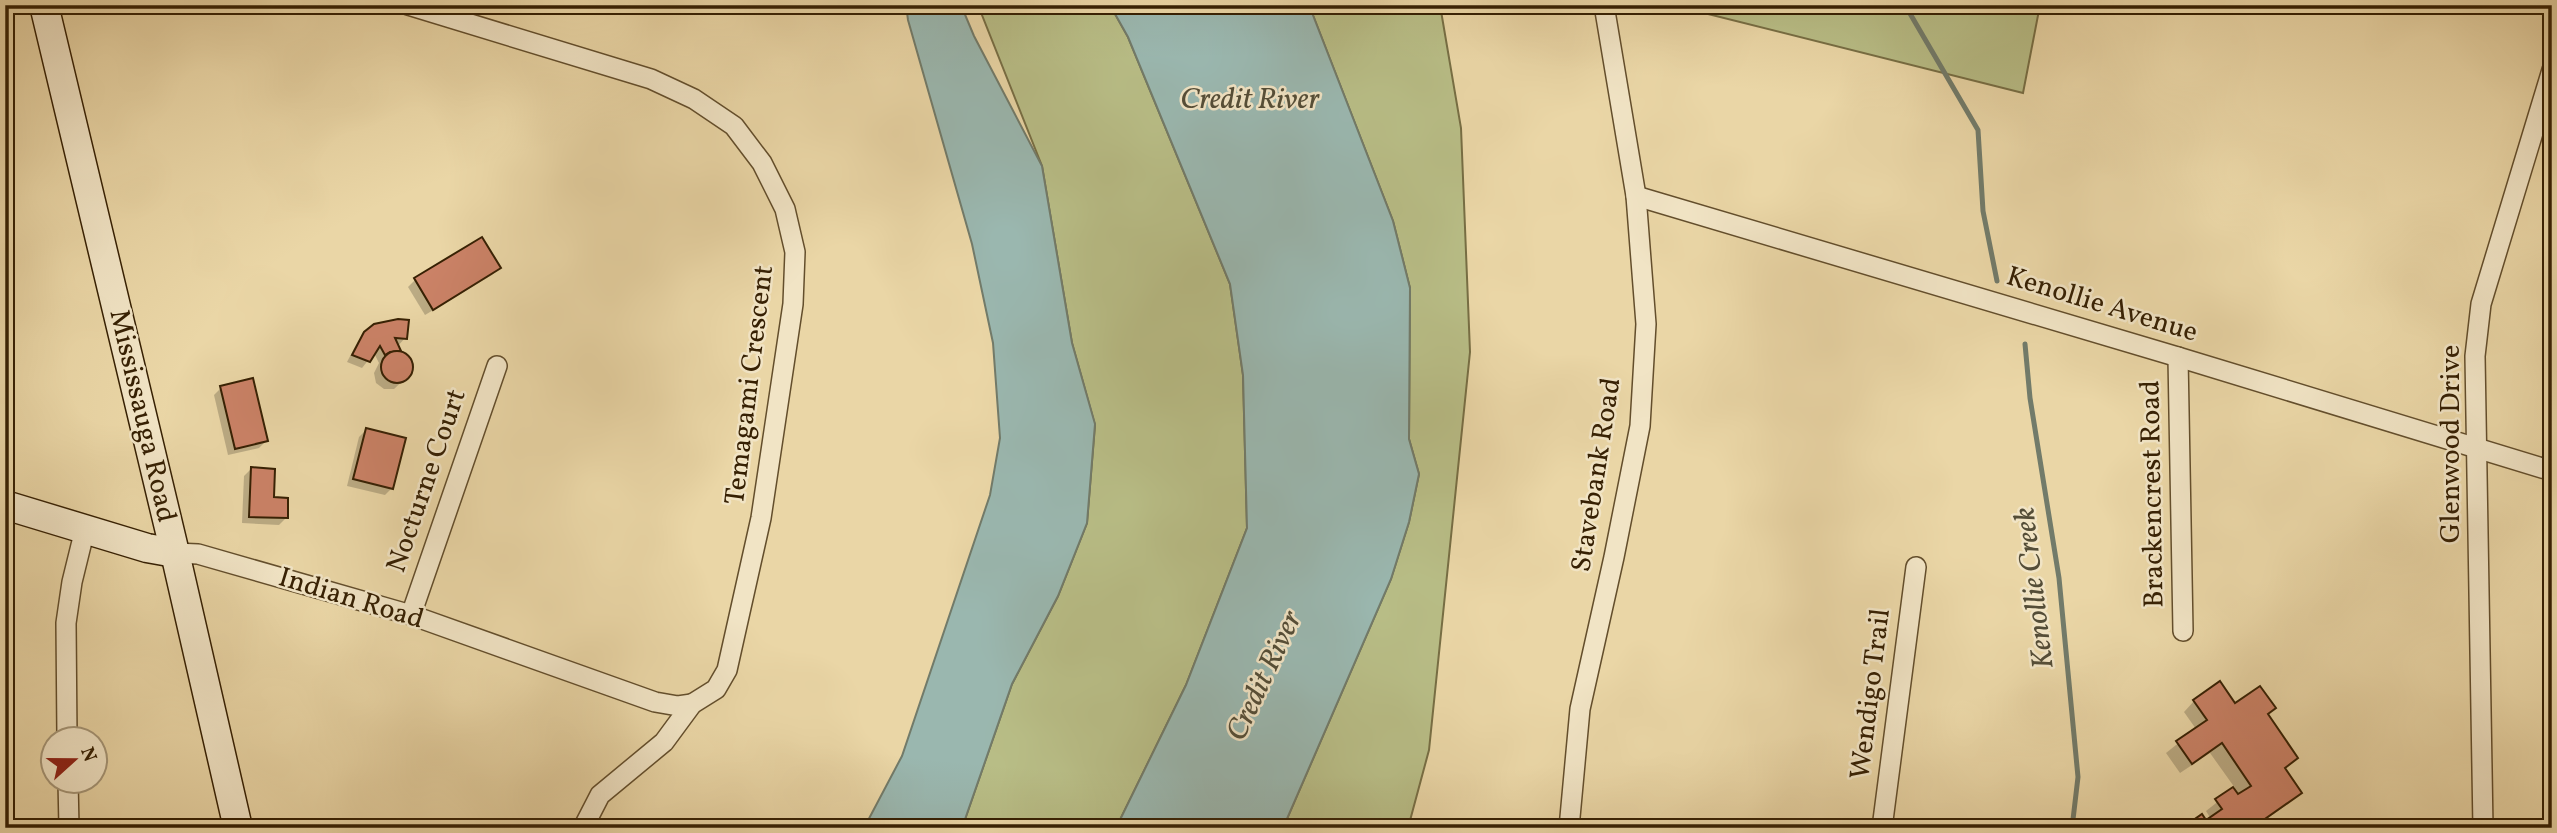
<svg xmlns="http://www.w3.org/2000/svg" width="2557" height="833" font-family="Vollkorn,serif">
	<rect width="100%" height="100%" fill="#ead6a6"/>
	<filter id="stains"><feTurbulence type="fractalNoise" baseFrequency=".00286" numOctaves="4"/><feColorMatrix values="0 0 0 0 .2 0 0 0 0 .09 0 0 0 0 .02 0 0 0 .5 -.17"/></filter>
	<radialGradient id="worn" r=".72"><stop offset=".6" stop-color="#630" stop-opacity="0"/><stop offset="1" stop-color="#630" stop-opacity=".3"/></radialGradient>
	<!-- green -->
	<g fill="#b8bd86" stroke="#776e44" stroke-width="2">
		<path d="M978,5h132l18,32 102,247 13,91 4,153 -61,157 -70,143h-154l50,-144 46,-88 29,-73 8,-98 -23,-82 -30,-177z"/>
		<path d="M1309,5h131l21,123 9,224 -41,398 -21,78h-125l108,-249 18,-57 10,-48 -10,-35 1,-151 -17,-67z"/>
		<path d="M1672,5h368l-17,88z"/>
	</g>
	<!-- water -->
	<g fill="#9ab7af" stroke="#727b6a" stroke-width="2">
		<path d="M906,5h55l13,31 68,130 30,177 23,81 -8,99 -29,73 -46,88 -50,144h-98l38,-72 88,-261 10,-57 -7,-95 -21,-99 -64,-224z"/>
		<path d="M1110,5h199l84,216 17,67 -1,151 10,35 -10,48 -18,57 -108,249h-167l70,-143 61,-157 -4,-153 -13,-91 -102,-247z"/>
	</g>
	<!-- shadow -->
	<g fill="#0003">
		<path d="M499,268l-7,7 -67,40 -17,-28 7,-7z"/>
		<path d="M366,333l39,5 -8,9 2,6 9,5 3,8 -2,9 -15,14h-10l-8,-6 -2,-10 5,-10 -5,-10 -12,15 -15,-6 11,-21z"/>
		<path d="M221,388l45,53 -7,7 -31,7 -14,-60z"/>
		<path d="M366,430l26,58 -7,7 -38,-9 12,-49z"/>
		<path d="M251,469l35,49 -7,7 -37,-2 2,-47z"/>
		<path d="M2194,701l41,4 31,10 30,43 -12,12 16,23 -11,10 -35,25h-69l26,-9 -5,-8 29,-23 -25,-35 -30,20 -14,-20 30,-24 -12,-17z"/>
	</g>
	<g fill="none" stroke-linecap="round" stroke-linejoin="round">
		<!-- stream -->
		<g stroke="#727b6a" stroke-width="5">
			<path d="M1905,5l73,125 5,81 14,70"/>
			<path d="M2025,344l5,54 29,180 19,199 -6,51"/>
		</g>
	</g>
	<!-- building -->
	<g fill="#cb8267" stroke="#362003" stroke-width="2">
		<path d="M482,237l19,31 -68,42 -19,-32z"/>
		<path d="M398,319l11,1 -2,19 -12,-1 6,13 -11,1 -5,3 -5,-9 -10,16 -18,-7 12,-23 10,-8z"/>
		<circle cx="397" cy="367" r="16"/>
		<path d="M253,378l15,63 -33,8 -15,-63z"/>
		<path d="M366,428l40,10 -13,51 -40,-10z"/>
		<path d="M251,467l24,2 -1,28 14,1v20l-39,-1z"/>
		<path d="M2220,681l15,22 25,-17 16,22 -8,6 30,44 -13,10 17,25 -50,35h-70l20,-14 4,6 16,-11 -7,-10 18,-12 5,7 13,-8 -29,-43 -30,21 -16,-23 31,-21 -14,-20z"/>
	</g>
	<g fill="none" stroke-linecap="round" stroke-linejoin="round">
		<defs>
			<g id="street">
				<path d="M408,5l243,74 43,20 40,27 28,37 23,46 10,43 -2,52 -32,214 -34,152 -11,19 -24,15 -28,38 -64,53 -17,33"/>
				<path d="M1636,196l542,161 374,114"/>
				<path d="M2178,357l5,274"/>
				<path d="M175,553l23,1 213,61 244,87 23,4 14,-2"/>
				<path d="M411,615l86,-249"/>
				<path d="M67,738l-1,-115 6,-41 13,-53"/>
				<path d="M68,780l1,48"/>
				<path d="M1569,828l11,-119 34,-152 26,-131 6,-102 -10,-128 -32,-191"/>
				<path d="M1882,828l34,-261"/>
				<path d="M2483,828l-8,-472 6,-52 71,-234"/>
			</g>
			<g id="secondary">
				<path d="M44,5l131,548 63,275"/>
				<path d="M5,505l142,43 28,5"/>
			</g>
		</defs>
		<!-- street casing -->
		<use href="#street" stroke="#634e2c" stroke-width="22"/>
		<!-- secondary casing -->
		<use href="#secondary" stroke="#362003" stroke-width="31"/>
		<!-- street -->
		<use href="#street" stroke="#f1e4c5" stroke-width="19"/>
		<!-- secondary -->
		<use href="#secondary" stroke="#f1e4c5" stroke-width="28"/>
	</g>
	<g text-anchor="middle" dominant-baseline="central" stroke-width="5" stroke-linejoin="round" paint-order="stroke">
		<!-- street labels -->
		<g font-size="28" fill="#362003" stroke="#f1e4c5">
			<text transform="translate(2102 305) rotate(17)">Kenollie Avenue</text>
			<text transform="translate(750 385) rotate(-83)">Temagami Crescent</text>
			<text transform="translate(142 416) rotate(77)">Mississauga Road</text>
			<text transform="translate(2451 444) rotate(-90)">Glenwood Drive</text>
			<text transform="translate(1597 475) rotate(-81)">Stavebank Road</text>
			<text transform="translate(427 481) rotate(-71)">Nocturne Court</text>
			<text transform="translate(2153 494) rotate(-91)">Brackencrest Road</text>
			<text transform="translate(351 599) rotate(17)">Indian Road</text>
			<text transform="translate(1871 694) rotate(-83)">Wendigo Trail</text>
		</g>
		<!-- water labels -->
		<g font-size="30" font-style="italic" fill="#544d37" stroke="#f1e4c5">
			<text x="1250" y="100">Credit River</text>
			<text transform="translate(2035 588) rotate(-97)">Kenollie Creek</text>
			<text transform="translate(1265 676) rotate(-65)">Credit River</text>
		</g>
	</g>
	<!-- margin -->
	<rect width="2557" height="833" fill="none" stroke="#ead6a6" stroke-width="28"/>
	<rect x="7" y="7" width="2543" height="819" fill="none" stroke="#362003" stroke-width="3.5"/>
	<rect x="14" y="14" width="2529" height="805" fill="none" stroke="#362003" stroke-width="2"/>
	<!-- north arrow -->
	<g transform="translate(74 760) rotate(69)"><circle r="33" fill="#f1e4c5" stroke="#a69677" stroke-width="2"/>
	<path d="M0-5L12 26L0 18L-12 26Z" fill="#8f2418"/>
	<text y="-10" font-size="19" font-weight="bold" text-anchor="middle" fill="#362003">N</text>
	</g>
	<rect width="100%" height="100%" filter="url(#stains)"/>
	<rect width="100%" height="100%" fill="url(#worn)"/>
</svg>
